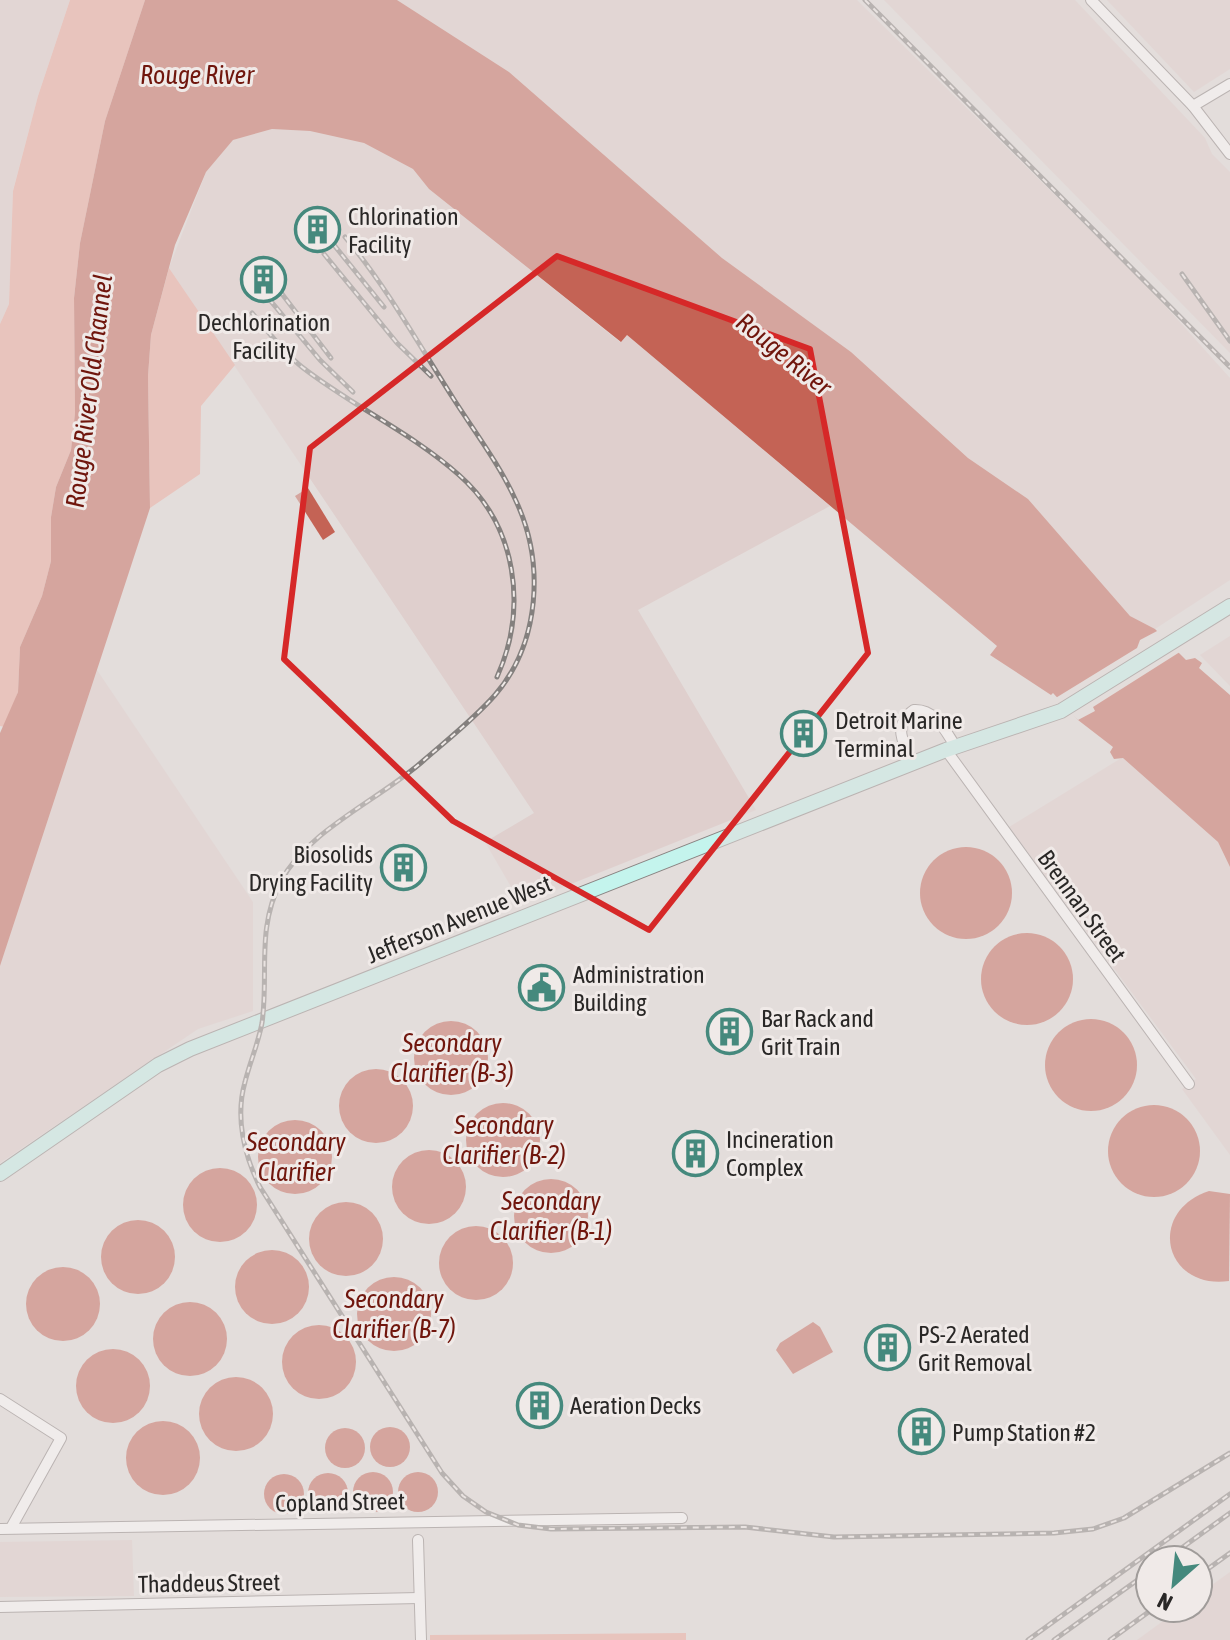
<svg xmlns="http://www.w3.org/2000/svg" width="1230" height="1640" font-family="'Asap Condensed',sans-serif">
	<rect width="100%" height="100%" fill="#e3dddb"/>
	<!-- built -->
	<g fill="#dfcfcd">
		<path d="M0,0h70l-32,96 -25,94 -4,114 -9,20z"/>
		<path d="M397,0h460l295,291 78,87v202l-75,49 -25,-13 -102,-117 -60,-41 -117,-106 -129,-94 -213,-186z"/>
		<path d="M884,0h191l130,138 7,16 18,18v181z"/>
		<path d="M1107,0h123v69l-36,23z"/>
		<path d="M272,129l38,2 54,12 49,26 16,20 191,153 7,-7 203,171 -192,104 118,200 -235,94 -36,-62 49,-29 -365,-545 37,-96 27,-32z"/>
		<path d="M1230,636v50l-30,-31z"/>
		<path d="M97,670l156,232v109l-55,18 -198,134v-197z"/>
		<path d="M1123,757l95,85 12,25v288l-48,-66 14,-10 -187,-252z"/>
		<path d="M132,1540l2,56 -134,1v-55z"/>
		<path d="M1230,1572v68h-93l44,-32h17v-13z"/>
	</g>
	<!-- green -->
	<g fill="#eea699">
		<path d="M70,0h75l-40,121 -25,122 -6,55 1,115 -4,37 -15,37 -5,30v44l-9,35 -22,51 -2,45 -13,35 -5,-1v-402l9,-20 4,-113 25,-95z"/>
		<path d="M169,268l66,97 -34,41 -1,68 -50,34 -2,-132 3,-41z"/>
		<path d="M686,1633v7h-256v-5z"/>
	</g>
	<!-- water -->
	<g fill="#c46355">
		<path d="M145,0h252l112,72 213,186 129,94 117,106 60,41 102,117 25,13 31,31 9,-2 7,5 -3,5 31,27v172l-12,-25 -95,-84 -9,1 -4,-7 3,-5 -35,-27 -25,-27 -2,2 -61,-40 7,-9 -370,-311 -6,7 -192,-153 -16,-20 -49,-26 -54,-12 -38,-2 -39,11 -27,32 -31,73 -24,90 -3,41 2,132 -150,458v-233l18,-41 2,-45 22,-51 9,-35v-44l5,-30 15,-37 4,-37 -1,-115 6,-55 25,-122z"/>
		<path d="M308,488l27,44 -12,8 -28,-44z"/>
		<circle cx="966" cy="893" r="46"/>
		<circle cx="1027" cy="979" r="46"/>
		<circle cx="1091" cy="1065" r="46"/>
		<circle cx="451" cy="1058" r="37"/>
		<circle cx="376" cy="1106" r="37"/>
		<circle cx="503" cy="1140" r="37"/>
		<circle cx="1154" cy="1151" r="46"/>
		<circle cx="295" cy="1157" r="37"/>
		<circle cx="429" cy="1187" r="37"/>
		<circle cx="220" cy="1205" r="37"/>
		<circle cx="551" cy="1216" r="37"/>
		<path d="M1209,1191l21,3 -1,87c-65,9 -83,-69 -20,-90z"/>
		<circle cx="346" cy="1239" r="37"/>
		<circle cx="138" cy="1257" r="37"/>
		<circle cx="476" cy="1263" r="37"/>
		<circle cx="272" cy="1287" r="37"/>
		<circle cx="63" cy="1304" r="37"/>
		<circle cx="394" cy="1314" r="37"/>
		<circle cx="190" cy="1339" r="37"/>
		<path d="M813,1322l7,5 13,25 -40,22 -17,-24 4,-7z"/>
		<circle cx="319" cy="1362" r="37"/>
		<circle cx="113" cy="1386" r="37"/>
		<circle cx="236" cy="1414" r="37"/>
		<circle cx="163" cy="1458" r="37"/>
		<circle cx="390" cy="1447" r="20"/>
		<circle cx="345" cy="1448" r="20"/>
		<circle cx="373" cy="1492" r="20"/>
		<circle cx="418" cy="1492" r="20"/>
		<circle cx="328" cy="1493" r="20"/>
		<circle cx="284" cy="1494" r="20"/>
	</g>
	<!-- pier -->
	<path fill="#e3dddb" d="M1159,630l24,20 -90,57 2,4 -17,9 -24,-21 83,-51 3,-8z"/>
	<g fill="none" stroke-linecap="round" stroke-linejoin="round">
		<defs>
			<g id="street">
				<path d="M1091,0l102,106 37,48"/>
				<path d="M1193,106l37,-22"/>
				<path d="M946,750l243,334"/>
				<path d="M913,763c-10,-19 -21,-38 1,-53 22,-1 31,21 42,37"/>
				<path d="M0,1399l61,39 -50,90"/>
				<path d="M0,1529l682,-11"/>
				<path d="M418,1540l3,100"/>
				<path d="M0,1607l419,-9"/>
			</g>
			<path id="secondary" d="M0,1174l158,-109 32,-16 756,-299 115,-39 169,-105"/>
		</defs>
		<!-- street casing -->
		<use href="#street" stroke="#898382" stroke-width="12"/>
		<!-- secondary casing -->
		<use href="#secondary" stroke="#898382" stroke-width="16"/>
		<!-- street -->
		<use href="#street" stroke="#fff" stroke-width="10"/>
		<!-- secondary -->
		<use href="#secondary" stroke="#c4f4ed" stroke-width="14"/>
		<defs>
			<g id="rail">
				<path d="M865,0l365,367"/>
				<path d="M345,237c41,49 73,106 108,161 21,33 47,67 63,103 29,62 24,142 -21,194 -21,24 -48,45 -72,66 -43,38 -116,70 -142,120 -25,48 -12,93 -19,142 -4,21 -12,39 -17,59 -10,35 -1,73 15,105l182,286 21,23 23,16 32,13 33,4 194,-2 89,10 220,-4 39,-4 31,-11 106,-65"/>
				<path d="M334,245l50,62"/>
				<path d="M324,254l73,89 34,33"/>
				<path d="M1182,274l48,67"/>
				<path d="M279,290l52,68"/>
				<path d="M269,299l51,61 33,32"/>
				<path d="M252,313c16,18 31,39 50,54 50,39 110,66 157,108 58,51 69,133 38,202"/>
				<path d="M1165,1560l65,-47"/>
				<path d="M1198,1576l32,-23"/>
				<path d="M1028,1640l202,-146"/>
				<path d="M1054,1640l96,-69"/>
				<path d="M1110,1640l44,-32"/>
			</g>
		</defs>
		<!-- rail casing -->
		<use href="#rail" stroke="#84807e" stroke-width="5"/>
		<!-- rail -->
		<use href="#rail" stroke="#f0eae8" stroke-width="2" stroke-dasharray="6" stroke-linecap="butt"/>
	</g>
	<!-- marked area -->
	<path d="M0 0H1230V1640H0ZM557,256l253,93 58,304 -219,277 -196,-109 -169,-162 26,-211z" fill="#e3dddb" fill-opacity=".55" fill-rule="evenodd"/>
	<path fill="none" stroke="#d62828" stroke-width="6" stroke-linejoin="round" d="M557,256l253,93 58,304 -219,277 -196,-109 -169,-162 26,-211z"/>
	<!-- icons -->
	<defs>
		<symbol id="building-ring" viewBox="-11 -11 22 22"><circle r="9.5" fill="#f0eae8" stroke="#45897d" stroke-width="1.5"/><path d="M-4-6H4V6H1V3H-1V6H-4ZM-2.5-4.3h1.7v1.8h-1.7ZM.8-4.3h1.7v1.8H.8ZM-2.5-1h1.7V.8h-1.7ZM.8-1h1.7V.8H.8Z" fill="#45897d"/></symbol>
		<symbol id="civic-ring" viewBox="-11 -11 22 22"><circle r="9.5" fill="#f0eae8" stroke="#45897d" stroke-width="1.5"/><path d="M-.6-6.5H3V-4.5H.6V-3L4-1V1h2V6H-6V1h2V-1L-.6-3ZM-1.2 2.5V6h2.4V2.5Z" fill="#45897d"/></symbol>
	</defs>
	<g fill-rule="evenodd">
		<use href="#building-ring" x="292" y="204" width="51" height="51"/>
		<use href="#building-ring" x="238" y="254" width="51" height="51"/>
		<use href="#building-ring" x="778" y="708" width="51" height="51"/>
		<use href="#building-ring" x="378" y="842" width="51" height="51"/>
		<use href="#civic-ring" x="516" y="962" width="51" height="51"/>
		<use href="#building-ring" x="704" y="1006" width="51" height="51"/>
		<use href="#building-ring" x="670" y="1128" width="51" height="51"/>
		<use href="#building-ring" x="862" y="1322" width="51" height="51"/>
		<use href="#building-ring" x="514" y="1380" width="51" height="51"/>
		<use href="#building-ring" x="896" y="1406" width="51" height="51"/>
	</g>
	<g text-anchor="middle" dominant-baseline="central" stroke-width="6" stroke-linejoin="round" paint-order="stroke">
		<!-- poi labels -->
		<g font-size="24" fill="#292726" stroke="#f0eae8" text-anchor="start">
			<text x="348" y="216">Chlorination<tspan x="348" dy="28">Facility</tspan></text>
			<text x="264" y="322" text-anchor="middle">Dechlorination<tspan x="264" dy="28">Facility</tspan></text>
			<text x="835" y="720">Detroit Marine<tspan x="835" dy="28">Terminal</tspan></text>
			<text x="373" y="854" text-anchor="end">Biosolids<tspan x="373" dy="28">Drying Facility</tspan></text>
			<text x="573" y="974">Administration<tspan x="573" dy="28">Building</tspan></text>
			<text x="761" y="1018">Bar Rack and<tspan x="761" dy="28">Grit Train</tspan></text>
			<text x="726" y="1139">Incineration<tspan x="726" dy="28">Complex</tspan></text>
			<text x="918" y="1334">PS-2 Aerated<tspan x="918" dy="28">Grit Removal</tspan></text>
			<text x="570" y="1405">Aeration Decks</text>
			<text x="952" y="1432">Pump Station #2</text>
		</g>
		<!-- street labels -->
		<g font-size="24" fill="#292726" stroke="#f0eae8">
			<text transform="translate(1082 906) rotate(54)">Brennan Street</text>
			<text transform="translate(459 919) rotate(-22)">Jefferson Avenue West</text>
			<text transform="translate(340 1502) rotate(-1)">Copland Street</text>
			<text transform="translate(209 1583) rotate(-1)">Thaddeus Street</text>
		</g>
		<!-- water labels -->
		<g font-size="26" font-style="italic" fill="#70160d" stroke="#f0eae8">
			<text x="197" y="75">Rouge River</text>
			<text transform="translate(784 354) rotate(39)">Rouge River</text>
			<text transform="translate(89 391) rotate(-83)">Rouge River Old Channel</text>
			<text x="452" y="1043">Secondary<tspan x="452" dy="30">Clarifier (B-3)</tspan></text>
			<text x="504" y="1125">Secondary<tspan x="504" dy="30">Clarifier (B-2)</tspan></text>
			<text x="296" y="1142">Secondary<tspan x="296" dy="30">Clarifier</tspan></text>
			<text x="551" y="1201">Secondary<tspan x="551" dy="30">Clarifier (B-1)</tspan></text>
			<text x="394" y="1299">Secondary<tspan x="394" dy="30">Clarifier (B-7)</tspan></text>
		</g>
	</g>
	<!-- north arrow -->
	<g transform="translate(1174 1584) rotate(207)"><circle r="38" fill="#f0eae8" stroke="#a09c9a" stroke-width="2"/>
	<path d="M0-6L14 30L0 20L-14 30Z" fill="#45897d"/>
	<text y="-12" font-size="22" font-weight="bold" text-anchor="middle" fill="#292726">N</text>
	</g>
</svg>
